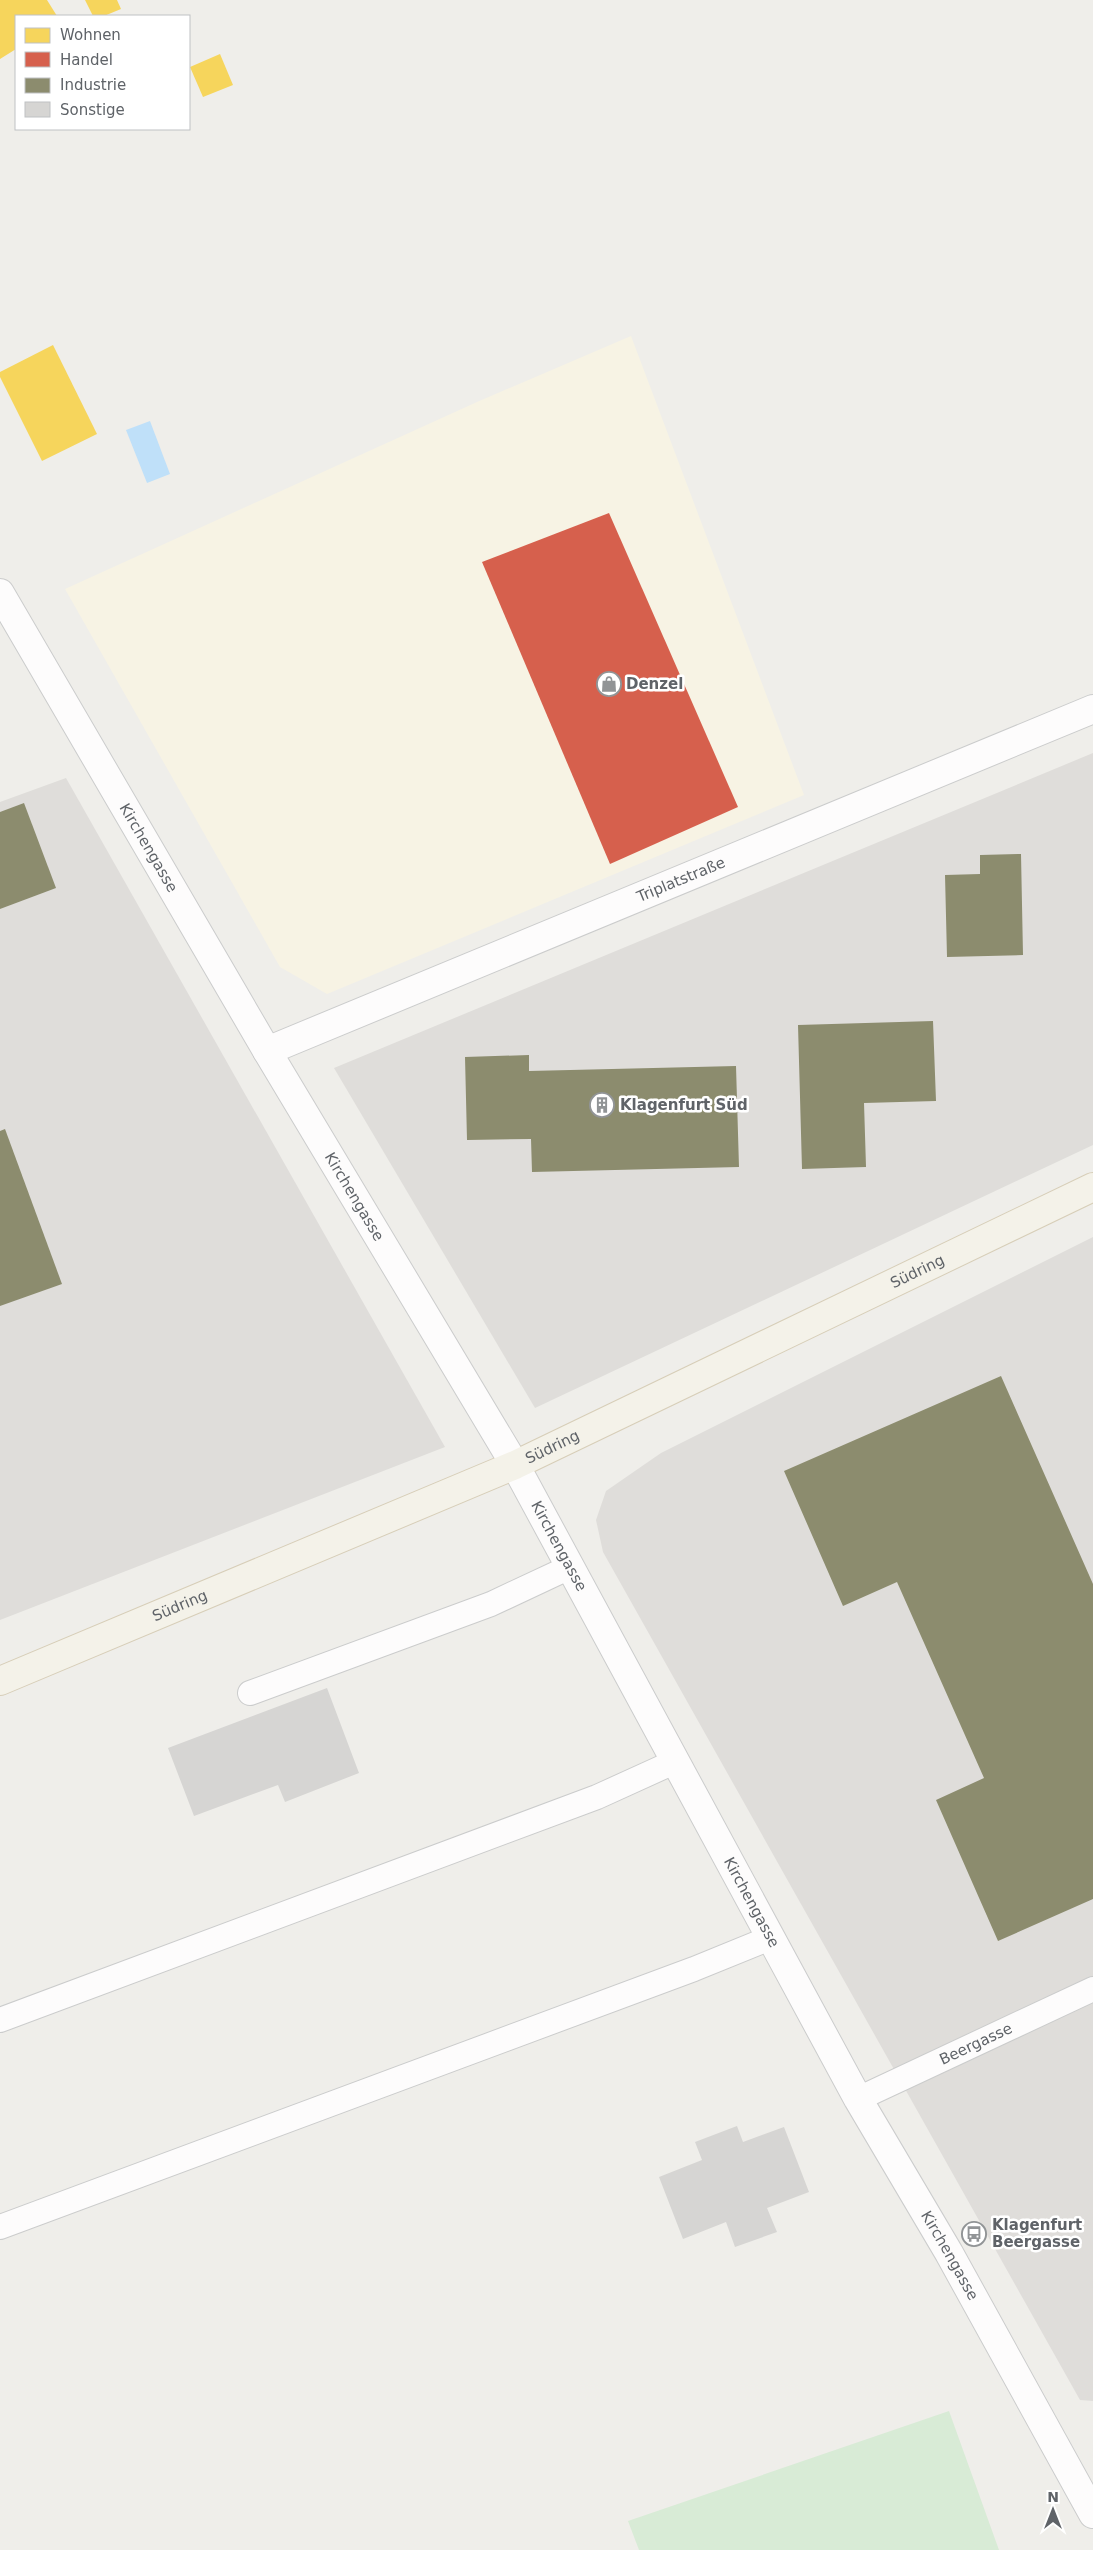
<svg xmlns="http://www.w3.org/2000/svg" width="1093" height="2550" font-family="'DejaVu Sans',sans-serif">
	<rect width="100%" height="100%" fill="#efeeea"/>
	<!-- commercial -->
	<path fill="#f7f3e4" d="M631,336l173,459 -477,199 -47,-27 -215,-378 412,-187z"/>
	<!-- industrial -->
	<g fill="#dfddda">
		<path d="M1093,753v392l-558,263 -201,-340z"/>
		<path d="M66,778l379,669 -445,173v-818z"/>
		<path d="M1093,1237v1164l-13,-1 -477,-848 -7,-32 10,-29 55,-38z"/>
	</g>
	<!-- green -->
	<path fill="#d8ebd6" d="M949,2411l50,139h-360l-11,-29z"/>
	<!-- water -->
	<path fill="#bfe0f9" d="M150,421l20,53 -23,9 -21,-53z"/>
	<!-- homes -->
	<g fill="#f6d55c">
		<path d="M0,0h47l10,16h-41v33l-16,10z"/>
		<path d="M85,0h32l4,9 -17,7h-11z"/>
		<path d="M220,54l13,31 -30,12 -13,-30z"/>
		<path d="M53,345l44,89 -55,27 -42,-84v-5z"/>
	</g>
	<!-- shops -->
	<path fill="#d6604d" d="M609,513l129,294 -128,57 -128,-302z"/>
	<!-- industry -->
	<g fill="#8c8c6e">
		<path d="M24,803l32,85 -56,21v-97z"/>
		<path d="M1021,854l2,101 -76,2 -2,-82 35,-1v-19z"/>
		<path d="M933,1021l3,80 -72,2 2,64 -64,2 -4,-144z"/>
		<path d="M529,1055v16l207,-5 3,101 -207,5 -1,-33 -64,1 -2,-83z"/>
		<path d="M5,1129l57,155 -62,22v-175z"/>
		<path d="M1001,1376l92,208v315l-95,42 -62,-141 48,-22 -87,-196 -54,24 -59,-135z"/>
	</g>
	<!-- building -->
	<g fill="#d6d5d3">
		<path d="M327,1688l32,85 -74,29 -7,-17 -84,31 -26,-68z"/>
		<path d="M737,2126l6,16 41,-15 25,65 -42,16 10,24 -42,15 -9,-25 -43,17 -24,-62 43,-17 -7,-18z"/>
	</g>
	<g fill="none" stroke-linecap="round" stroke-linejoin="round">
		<defs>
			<g id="lane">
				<path d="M250,1693l241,-89 79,-37"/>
				<path d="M0,2020l597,-223 77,-35"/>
				<path id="s1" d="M858,2099l235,-110"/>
				<path d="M0,2227l694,-258 76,-31"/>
			</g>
			<g id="street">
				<path id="s2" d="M0,593l267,458 248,414 343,634 91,154 144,261"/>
				<path id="s3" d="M267,1051l826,-342"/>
			</g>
			<g id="primary">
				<path id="s4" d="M0,1681l515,-216 578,-278"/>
			</g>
		</defs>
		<!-- lane casing -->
		<use href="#lane" stroke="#cbcccc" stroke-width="26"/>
		<!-- street casing -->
		<use href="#street" stroke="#cbcccc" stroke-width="30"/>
		<!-- primary casing -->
		<use href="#primary" stroke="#d7ceb8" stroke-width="30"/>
		<!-- lane -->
		<use href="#lane" stroke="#fdfcfc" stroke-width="24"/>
		<!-- street -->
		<use href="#street" stroke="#fdfcfc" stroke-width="28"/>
		<!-- primary -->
		<use href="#primary" stroke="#f4f2e9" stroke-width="28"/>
	</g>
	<!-- icons -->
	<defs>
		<symbol id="shop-ring" viewBox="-11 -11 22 22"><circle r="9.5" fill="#fff" stroke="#919496" stroke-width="1.5"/><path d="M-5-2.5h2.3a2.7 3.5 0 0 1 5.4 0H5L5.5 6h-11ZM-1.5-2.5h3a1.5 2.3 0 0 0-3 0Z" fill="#919496"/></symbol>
		<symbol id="building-ring" viewBox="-11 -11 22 22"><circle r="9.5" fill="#fff" stroke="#919496" stroke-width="1.5"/><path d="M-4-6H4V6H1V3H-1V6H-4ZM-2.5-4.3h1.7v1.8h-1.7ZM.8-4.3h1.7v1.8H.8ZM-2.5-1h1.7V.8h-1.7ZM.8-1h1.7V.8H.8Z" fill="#919496"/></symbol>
		<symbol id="bus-ring" viewBox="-11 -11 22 22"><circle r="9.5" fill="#fff" stroke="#919496" stroke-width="1.5"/><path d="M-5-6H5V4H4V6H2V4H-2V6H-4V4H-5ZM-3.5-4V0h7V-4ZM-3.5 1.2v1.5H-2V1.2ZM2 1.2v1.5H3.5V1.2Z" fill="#919496"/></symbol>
	</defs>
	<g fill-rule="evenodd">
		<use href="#shop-ring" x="595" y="670" width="28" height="28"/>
		<use href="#building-ring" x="588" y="1091" width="28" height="28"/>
		<use href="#bus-ring" x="960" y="2220" width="28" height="28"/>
	</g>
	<g text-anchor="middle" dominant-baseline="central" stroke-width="5" stroke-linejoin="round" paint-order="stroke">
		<!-- poi labels -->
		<g font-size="15" font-weight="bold" fill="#5f6368" stroke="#fff" text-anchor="start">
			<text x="626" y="684">Denzel</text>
			<text x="620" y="1105">Klagenfurt Süd</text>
			<text x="992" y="2225">Klagenfurt<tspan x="992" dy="17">Beergasse</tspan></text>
		</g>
		<!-- street labels -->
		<g font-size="15" fill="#5f6368" stroke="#fff">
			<text stroke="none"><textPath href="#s2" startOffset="295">Kirchengasse</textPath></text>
			<text stroke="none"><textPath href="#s3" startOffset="448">Triplatstraße</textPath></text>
			<text stroke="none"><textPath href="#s2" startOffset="700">Kirchengasse</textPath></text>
			<text stroke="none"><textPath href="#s4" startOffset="1005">Südring</textPath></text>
			<text stroke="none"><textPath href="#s4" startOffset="600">Südring</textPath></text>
			<text stroke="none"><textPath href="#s2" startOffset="1105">Kirchengasse</textPath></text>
			<text stroke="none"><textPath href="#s4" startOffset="195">Südring</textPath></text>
			<text stroke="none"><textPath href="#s2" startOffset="1510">Kirchengasse</textPath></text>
			<text stroke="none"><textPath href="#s1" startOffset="130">Beergasse</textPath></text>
			<text stroke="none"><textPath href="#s2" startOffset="1915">Kirchengasse</textPath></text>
		</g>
	</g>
	<!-- legend -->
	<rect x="15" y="15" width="175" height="115" fill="#ffffff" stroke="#bfc1c3"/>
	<rect x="25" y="28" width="25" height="15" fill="#f6d55c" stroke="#bfc1c3"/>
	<text x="60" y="40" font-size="15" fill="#5f6368">Wohnen</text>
	<rect x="25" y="52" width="25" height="15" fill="#d6604d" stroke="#bfc1c3"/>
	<text x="60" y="65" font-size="15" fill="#5f6368">Handel</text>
	<rect x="25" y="78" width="25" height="15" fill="#8c8c6e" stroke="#bfc1c3"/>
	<text x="60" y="90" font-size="15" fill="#5f6368">Industrie</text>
	<rect x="25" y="102" width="25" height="15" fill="#d6d5d3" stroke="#bfc1c3"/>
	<text x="60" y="115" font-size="15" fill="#5f6368">Sonstige</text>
	<!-- north arrow -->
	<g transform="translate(1053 2510)" stroke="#ffffff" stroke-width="4" paint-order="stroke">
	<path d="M0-4L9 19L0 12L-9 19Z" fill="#5f6368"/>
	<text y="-8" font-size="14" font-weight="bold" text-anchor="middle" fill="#5f6368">N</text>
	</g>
</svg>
